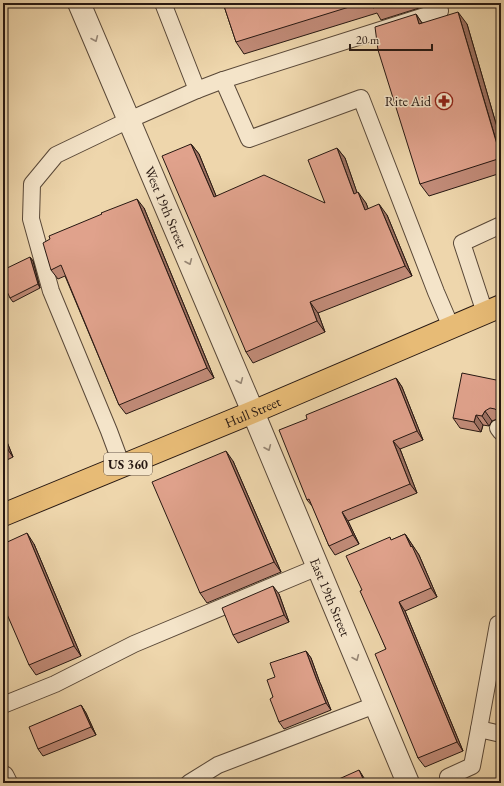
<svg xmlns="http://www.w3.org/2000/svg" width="504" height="786" font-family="'EB Garamond',serif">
	<rect width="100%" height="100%" fill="#eed6ac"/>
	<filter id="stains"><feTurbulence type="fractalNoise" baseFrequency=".005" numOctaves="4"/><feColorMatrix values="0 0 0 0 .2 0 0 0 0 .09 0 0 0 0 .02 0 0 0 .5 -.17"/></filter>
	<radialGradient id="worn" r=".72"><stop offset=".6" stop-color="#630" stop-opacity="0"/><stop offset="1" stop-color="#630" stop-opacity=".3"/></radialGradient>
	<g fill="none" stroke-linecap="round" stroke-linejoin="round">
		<defs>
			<g id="service">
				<path d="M163,3l34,87"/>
				<path d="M223,80l217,-69 -2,-8"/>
				<path d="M485,313l-23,-70 39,-18"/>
				<path d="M498,428l3,4"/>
				<path d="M122,466l-13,-35 -58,-140 -20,-72 1,-35 24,-29 73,-35 68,-30 26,-10 26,59 112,-41 75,194 15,35"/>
				<path d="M498,624l-19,105 22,5"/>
				<path d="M3,705l52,-21 79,-40 184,-77"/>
				<path d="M448,777l24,-11 7,-37"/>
				<path d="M189,783l29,-18 157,-60"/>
			</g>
			<g id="minor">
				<path id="s1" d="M79,3l174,409 155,371"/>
				<path d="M3,777l3,6"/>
			</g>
			<g id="primary">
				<path id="s2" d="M3,515l250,-103 248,-106"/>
			</g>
		</defs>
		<!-- service casing -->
		<use href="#service" stroke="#594838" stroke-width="18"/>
		<!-- minor casing -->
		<use href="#minor" stroke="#594838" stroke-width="24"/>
		<!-- primary casing -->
		<use href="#primary" stroke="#271812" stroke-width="24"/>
		<!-- service -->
		<use href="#service" stroke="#f4e4c9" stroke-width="16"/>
		<!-- minor -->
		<use href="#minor" stroke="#f4e4c9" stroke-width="22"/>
		<!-- primary -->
		<use href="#primary" stroke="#e7bb76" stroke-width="22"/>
	</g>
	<!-- wall -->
	<g fill="#c18b78" stroke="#271812">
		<path d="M223,3h195l1,5 -38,12 -4,-7 -133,41 -8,-12z"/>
		<path d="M416,14l6,9 45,1 34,117v32l-72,23 -9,-12z"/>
		<path d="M191,144l8,10 17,42 109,7 12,-55 8,10 12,35 9,10 2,6 19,6 25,61 -94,37 7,19 -72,31 -7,-11z"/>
		<path d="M144,208l70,170 -88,36 -7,-9 -54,-129 -7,3 -7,-9z"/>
		<path d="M30,257l3,4 7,27 -27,14 -3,-4z"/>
		<path d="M396,378l6,9 21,53 -23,9 17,44 -69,28 11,23 -24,11 -6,-9 -16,-39 -6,-7z"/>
		<path d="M501,381v38h-4l-5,2 -3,5 -6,-1 -2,7 -21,-4 -7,-10z"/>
		<path d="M3,432l10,25 -10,5z"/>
		<path d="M233,461l48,111 -74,31 -7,-10z"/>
		<path d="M405,534l14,21 18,42 -32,14 58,140 -38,16 -7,-9 -32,-109 -24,-59 30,-50z"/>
		<path d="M34,544l47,112 -45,19 -7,-10z"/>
		<path d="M279,594l10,28 -51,21 -5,-8z"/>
		<path d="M306,651l5,7 9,25 1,2 10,25 -47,19 -5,-7 -6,-25 2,-20z"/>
		<path d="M81,705l5,8 10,22 -53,21 -5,-7z"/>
	</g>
	<!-- shaded-wall -->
	<g fill="#9d7162" stroke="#271812">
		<path d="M458,12l9,12 34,117v16z"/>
		<path d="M416,14l8,12 -5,-2z"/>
		<path d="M191,144l8,10 22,54 -7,-11z"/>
		<path d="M337,148l8,10 16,46 -7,-10z"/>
		<path d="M358,192l8,11 7,18 -8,-11z"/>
		<path d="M137,199l7,9 70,170 -7,-10z"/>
		<path d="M379,204l8,11 25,61 -7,-10z"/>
		<path d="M30,257l3,4 7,27 -2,-4z"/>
		<path d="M310,302l8,11 7,19 -8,-11z"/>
		<path d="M396,378l6,9 21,53 -6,-9z"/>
		<path d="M485,411l7,10 -3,5 -7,-10z"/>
		<path d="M476,415l7,10 -2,7 -7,-10z"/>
		<path d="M3,432l10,25 -5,-7 -5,-13z"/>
		<path d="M393,441l7,8 17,44 -7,-9z"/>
		<path d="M226,451l7,10 48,111 -7,-10z"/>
		<path d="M342,512l6,9 11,23 -6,-9z"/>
		<path d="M27,533l7,11 47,112 -7,-10z"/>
		<path d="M405,534l14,21 18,42 -6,-9z"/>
		<path d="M273,586l6,8 10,28 -5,-7z"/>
		<path d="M399,602l6,9 58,140 -6,-9z"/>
		<path d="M306,651l5,7 9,25 1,2 10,25 -5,-7 -10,-25z"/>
		<path d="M81,705l5,8 10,22 -5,-8z"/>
		<path d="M359,770l7,11 1,2h-2z"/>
	</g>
	<!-- building -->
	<g fill="#e0a28c" stroke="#271812">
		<path d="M223,3h139l-126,39z"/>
		<path d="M372,3h15l-14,5z"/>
		<path d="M458,12l43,146 -81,26 -42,-134 -3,-23 41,-13 3,10z"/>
		<path d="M191,144l23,53 50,-22 61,28 -17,-43 29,-12 17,46 4,-2 7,18 14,-6 26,62 -95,36 7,19 -71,31 -84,-196z"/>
		<path d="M137,199l70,169 -88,37 -58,-140 -10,5 -8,-27 7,-4 -1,-3 53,-22 -1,-1z"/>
		<path d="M30,257l8,27 -28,14 -7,-15v-13z"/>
		<path d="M462,373l39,8v35l-3,-4 -3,-3 -5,-1 -5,3 -3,5 -6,-1 -2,7 -21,-4z"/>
		<path d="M396,378l21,53 -24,10 17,43 -68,28 11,23 -24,11 -20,-47 -2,1 -28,-70 28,-11 -1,-4z"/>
		<path d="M3,437l5,13 -5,2z"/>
		<path d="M226,451l48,111 -74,31 -48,-111z"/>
		<path d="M27,533l47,113 -45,19 -26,-60v-61z"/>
		<path d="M405,534l6,13 1,-1 19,42 -32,14 58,140 -39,16 -43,-104 11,-5 -26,-58 2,-1 -16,-34 44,-19 1,3z"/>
		<path d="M273,586l11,29 -51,20 -11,-27z"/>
		<path d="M306,651l10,27 10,25 -47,19 -9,-23 3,-2 -6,-17 8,-3 -5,-14z"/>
		<path d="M81,705l10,22 -53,22 -9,-22z"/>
		<path d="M359,770l6,13h-35z"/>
	</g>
	<!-- one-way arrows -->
	<defs><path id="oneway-chevron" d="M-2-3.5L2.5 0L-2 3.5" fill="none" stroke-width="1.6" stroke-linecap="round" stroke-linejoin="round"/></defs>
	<g stroke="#988877">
		<use href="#oneway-chevron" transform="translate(95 39) rotate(67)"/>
		<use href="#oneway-chevron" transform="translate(189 262) rotate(67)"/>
		<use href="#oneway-chevron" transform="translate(240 381) rotate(67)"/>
		<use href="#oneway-chevron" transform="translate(268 448) rotate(67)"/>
		<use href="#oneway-chevron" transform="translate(356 658) rotate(67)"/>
	</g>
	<!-- icons -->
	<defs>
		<symbol id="pharmacy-ring" viewBox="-11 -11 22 22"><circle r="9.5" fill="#f4e4c9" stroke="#8f2418" stroke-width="1.5"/><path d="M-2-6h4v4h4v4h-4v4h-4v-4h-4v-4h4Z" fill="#8f2418"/></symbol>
	</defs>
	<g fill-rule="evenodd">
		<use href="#pharmacy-ring" x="434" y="91" width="20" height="20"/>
	</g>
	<g text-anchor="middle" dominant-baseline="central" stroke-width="3" stroke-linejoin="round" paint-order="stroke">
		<!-- shield labels -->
		<rect fill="#f4e4c9" stroke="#645549" stroke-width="1" x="104" y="453" width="48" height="22" rx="3"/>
		<g font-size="13" font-weight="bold" fill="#271812">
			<text x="128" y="464">US 360</text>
		</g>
		<!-- poi labels -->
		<g font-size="14" fill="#271812" stroke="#f4e4c9" text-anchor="end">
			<text x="431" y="101">Rite Aid</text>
		</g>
		<!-- street labels -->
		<g font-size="14" fill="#271812" stroke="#f4e4c9">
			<text stroke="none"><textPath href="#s1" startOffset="222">West 19th Street</textPath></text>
			<text stroke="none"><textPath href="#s2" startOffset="270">Hull Street</textPath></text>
			<text stroke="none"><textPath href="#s1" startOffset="645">East 19th Street</textPath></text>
		</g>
	</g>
	<!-- margin -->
	<rect width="504" height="786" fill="none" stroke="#eed6ac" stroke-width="16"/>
	<rect x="4" y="4" width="496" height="778" fill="none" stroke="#271812" stroke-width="2"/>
	<rect x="8" y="8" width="488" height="770" fill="none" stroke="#271812"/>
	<!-- scale -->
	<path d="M350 44v6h82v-6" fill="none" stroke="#271812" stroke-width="2"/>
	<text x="356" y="44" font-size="12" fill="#271812" stroke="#f4e4c9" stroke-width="3" paint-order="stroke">20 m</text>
	<rect width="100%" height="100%" filter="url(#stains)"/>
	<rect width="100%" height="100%" fill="url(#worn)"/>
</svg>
